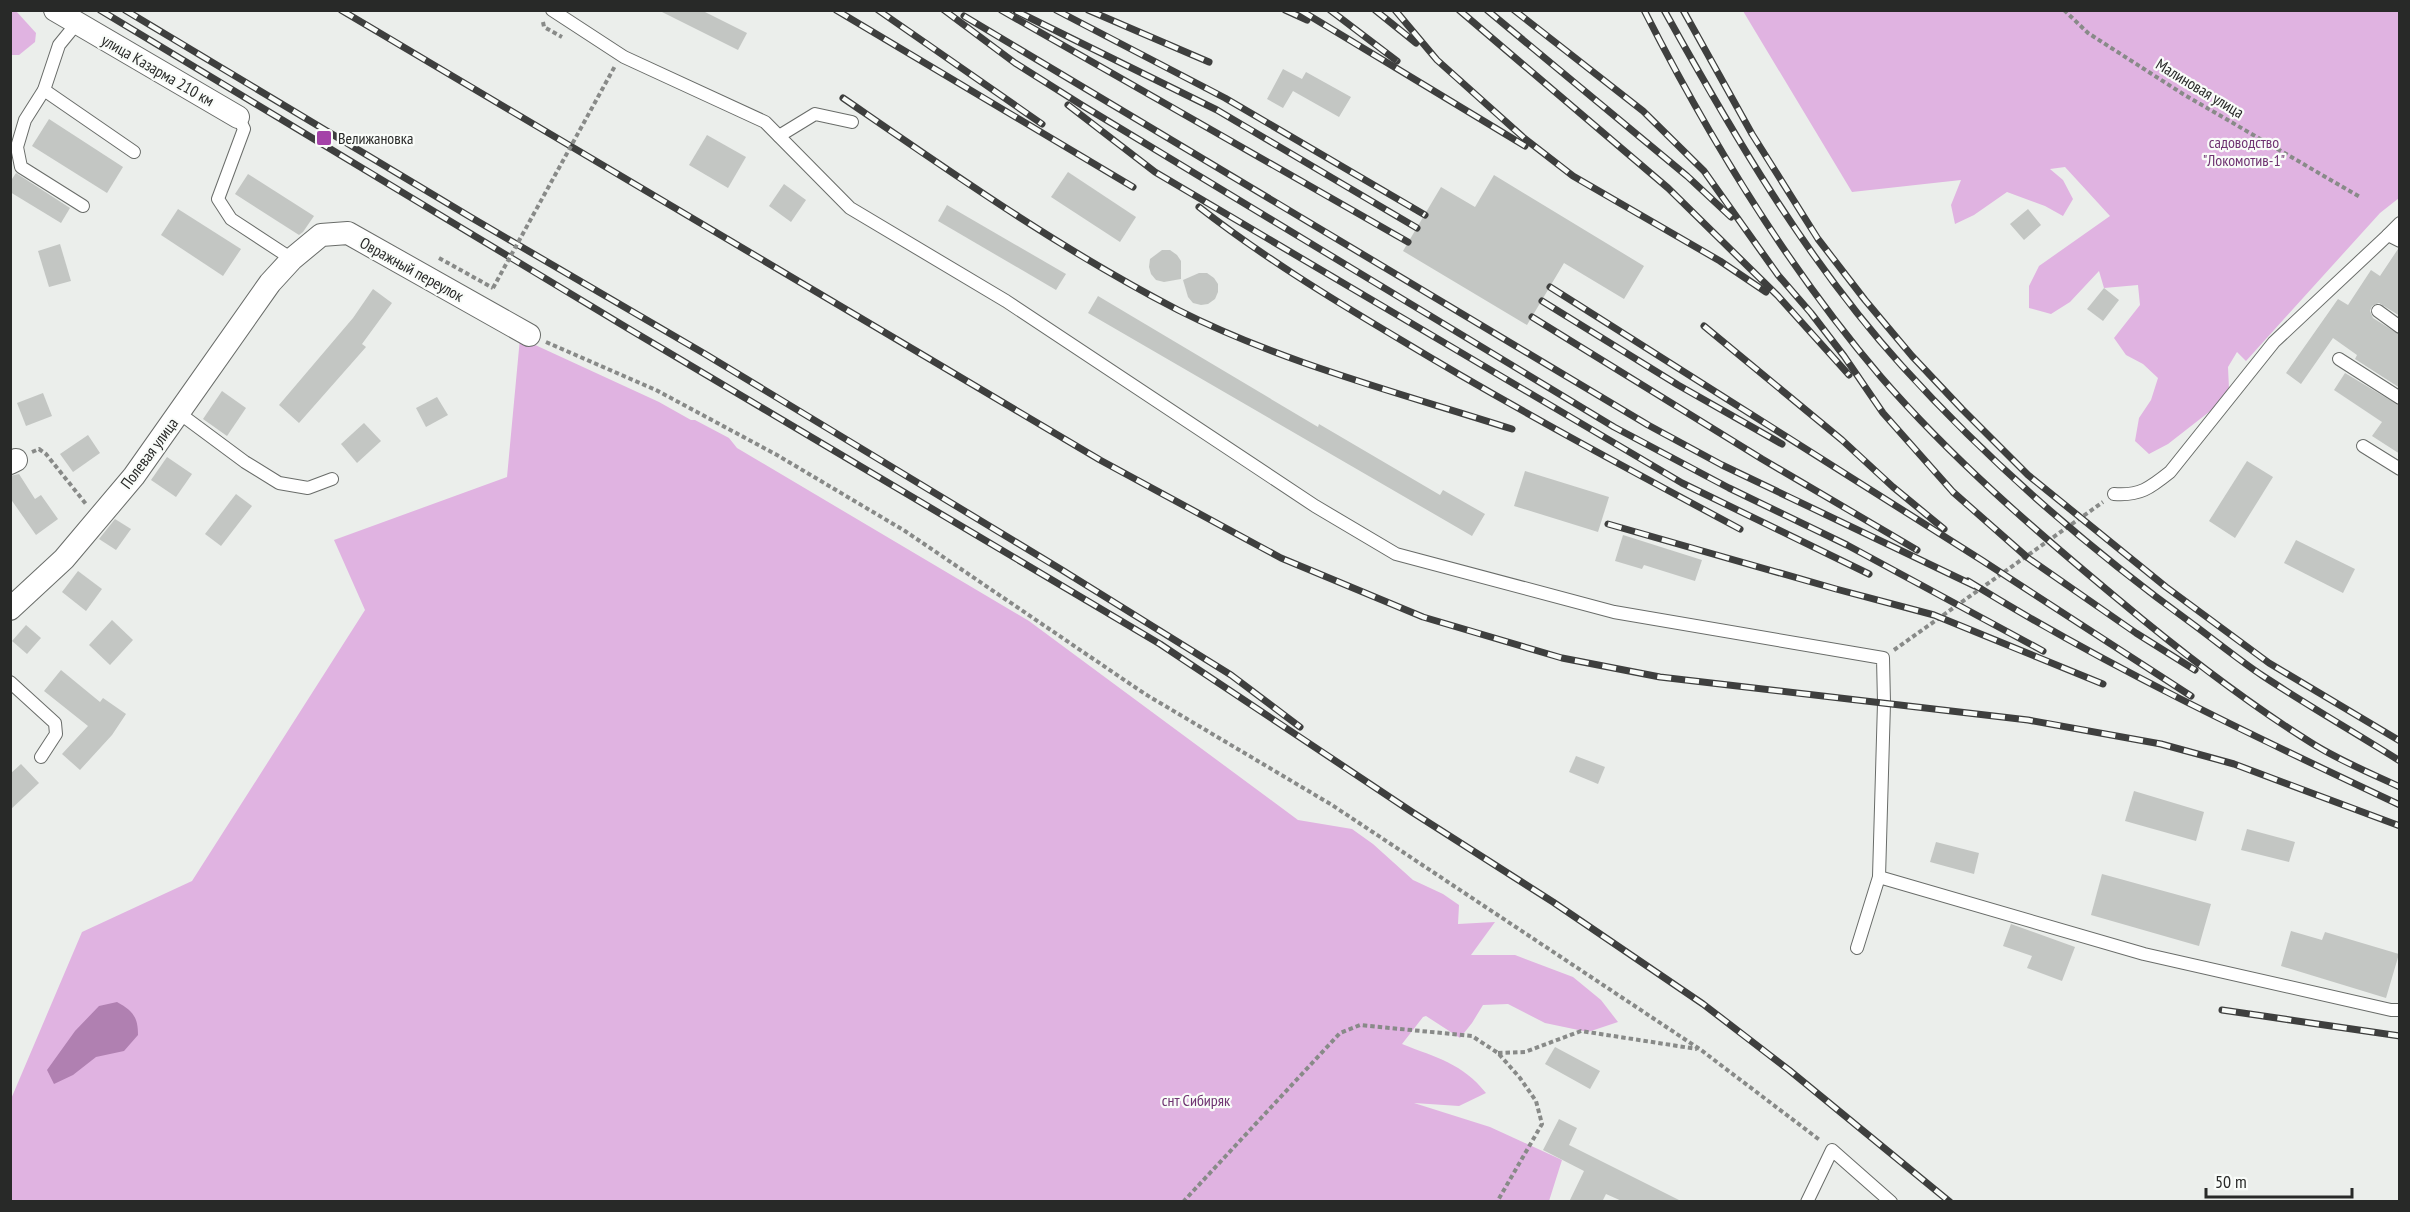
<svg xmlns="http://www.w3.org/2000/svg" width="2410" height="1212" font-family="'PT Sans Narrow',sans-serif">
	<rect width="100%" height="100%" fill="#ebeeeb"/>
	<!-- green -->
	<g fill="#e0b3e1">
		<path d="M11,10l5,1 20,22 -1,9 -16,13h-8z"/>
		<path d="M1743,11h656v187l-19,15 -134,148 -9,-9 -9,15 1,22 -11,16 -50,39 -19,10 -14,-13 4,-23 12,-18 7,-22 -15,-14 -17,-9 -12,-17 26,-33 -2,-20 -34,3 -5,-17 -29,31 -19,12 -22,-6v-22l10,-20 71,-50 -45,-49 -15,2 13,11 10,19 -10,17 -18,-10 -38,-14 -33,23 -19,9 -4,-19 10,-25 -109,12z"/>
		<path d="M520,338l139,64 32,18h4l34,18 8,10 292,173 269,199 54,9 21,15 40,36 30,14 16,11 -1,19 37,-2 -24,33h44l58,22 28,23 17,22 -30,10 -43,-9 -37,-19 -25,1 -11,18 -12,15 -34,-22 -3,1 -21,27c35,14 60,19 84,49l-27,13 -45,-3 76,24 72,33 -13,41 -1538,1v-103l71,-167 110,-51 173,-271 -31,-70 173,-63z"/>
	</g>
	<!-- water -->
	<path fill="#b080b1" d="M117,1002c16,9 21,15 21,33l-14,16 -28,6 -23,18 -19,9 -7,-14 28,-39 24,-25z"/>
	<!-- building -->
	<g fill="#c3c6c3">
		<path d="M658,10h43l46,23 -9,17z"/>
		<path d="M1283,69l19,10 4,-7 45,25 -12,20 -46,-26 -10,17 -16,-9z"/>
		<path d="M49,119l74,48 -16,26 -75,-47z"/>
		<path d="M707,135l39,22 -18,31 -39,-23z"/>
		<path d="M1068,172l68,45 -16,25 -69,-45z"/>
		<path d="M16,173l54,35 -9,15 -51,-31v-10z"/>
		<path d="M248,174l66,42 -11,16 -4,3 -64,-41z"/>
		<path d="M1494,175l150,91 -20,33 -60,-36 -37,62 -124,-74 38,-64 34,20z"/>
		<path d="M784,184l22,16 -15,22 -22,-16z"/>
		<path d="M947,205l119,69 -10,16 -118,-69z"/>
		<path d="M178,209l63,40 -18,27 -62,-41z"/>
		<path d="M2028,209l13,16 -17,15 -14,-16z"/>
		<path d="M60,244l11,37 -22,6 -11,-36z"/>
		<path d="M2398,249l2,67 -21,-13 -7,3 -2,5 3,7 27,17v53l-45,-29 2,-4 -24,-17 -32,46 -15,-11 52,-74 10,6 23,-35 9,6z"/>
		<path d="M1162,250h8l7,5 4,6v18l-17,3 -8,-2 -5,-6 -2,-7 1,-8z"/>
		<path d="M1199,273h8l7,5 4,6v8l-3,7 -7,5 -7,1 -8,-2 -5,-6 -5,-17z"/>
		<path d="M2104,288l15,12 -16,21 -16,-12z"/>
		<path d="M373,289l19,14 -30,41 4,3 -67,76 -20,-18 74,-87z"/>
		<path d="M1098,296l220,131 1,-3 121,71 3,-5 42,24 -13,22 -384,-223z"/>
		<path d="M2345,373l55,33v48l-28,-18 10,-14 -48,-32z"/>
		<path d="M222,391l24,17 -19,28 -24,-17z"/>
		<path d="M43,393l9,23 -26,10 -9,-23z"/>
		<path d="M437,397l11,18 -22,12 -10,-19z"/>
		<path d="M364,423l17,18 -24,22 -16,-19z"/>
		<path d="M88,435l12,18 -27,19 -13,-18z"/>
		<path d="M167,457l25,17 -16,23 -25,-17z"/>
		<path d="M2247,461l26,16 -38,61 -26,-17z"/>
		<path d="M1525,471l84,26 -11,35 -84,-26z"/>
		<path d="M19,474l16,25 6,-4 17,24 -22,16 -26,-37v-22z"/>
		<path d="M236,494l16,12 -31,40 -16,-12z"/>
		<path d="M115,519l16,10 -15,21 -17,-11z"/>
		<path d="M1623,535l79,25 -7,21 -51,-16 -2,4 -27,-8z"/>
		<path d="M2296,540l59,29 -12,24 -59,-30z"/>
		<path d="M78,571l24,18 -16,22 -24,-19z"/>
		<path d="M112,620l21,20 -23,25 -21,-20z"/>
		<path d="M26,625l15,13 -14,16 -15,-13z"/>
		<path d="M61,670l39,32 3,-4 23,16 -14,21 -32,35 -18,-16 26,-28 -44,-35z"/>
		<path d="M1576,756l29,11 -7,17 -29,-12z"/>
		<path d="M21,764l18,19 -29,27v-36z"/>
		<path d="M2134,791l70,21 -8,29 -71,-20z"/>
		<path d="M2247,829l48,13 -6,20 -48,-12z"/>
		<path d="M1936,842l43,11 -5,21 -44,-12z"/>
		<path d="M2102,874l109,30 -12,42 -108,-31z"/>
		<path d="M2011,924l64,23 -13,34 -35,-13 5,-12 -29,-10z"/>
		<path d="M2291,931l31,9 3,-8 74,22 -13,44 -105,-32z"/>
		<path d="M1555,1047l45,24 -10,18 -45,-25z"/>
		<path d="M1559,1119l18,9 -8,17 114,57h-59l-18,-8 -4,8h-33l15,-31 -41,-21z"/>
	</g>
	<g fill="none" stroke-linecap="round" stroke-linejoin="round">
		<defs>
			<g id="service">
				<path d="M552,10l72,47 141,65 85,86 156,93 309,205 81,48 218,58 269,46 1,45 -5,174"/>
				<path d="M77,23l-18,22 -15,45 -19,30 -8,27 4,20 62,39"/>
				<path d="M44,90l90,62"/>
				<path d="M238,117l6,12 -26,70 13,20 61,40"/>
				<path d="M779,136l36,-22 37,8"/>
				<path d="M2388,235l12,-12"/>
				<path d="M2378,311l22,16"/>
				<path d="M2339,359l61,39"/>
				<path d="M179,413l66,49 34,21 29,5 24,-9"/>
				<path d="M2363,446l37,23"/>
				<path d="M2114,494c26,2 36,-6 56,-22l104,-130 114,-107 12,6"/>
				<path d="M10,682l45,41 1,11 -15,23"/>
				<path d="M1857,948l22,-71 265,77 247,56h9"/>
				<path d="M1807,1202l25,-52 59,52"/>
			</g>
			<g id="minor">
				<path d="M55,10l183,107"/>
				<path d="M10,463l6,-3"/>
				<path d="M10,609l54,-50 70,-83 136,-193 22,-24 29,-24 27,-2 181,102"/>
			</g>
		</defs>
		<!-- service casing -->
		<use href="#service" stroke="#696c69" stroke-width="14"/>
		<!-- minor casing -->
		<use href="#minor" stroke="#696c69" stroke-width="24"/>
		<!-- path -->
		<g stroke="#888a88" stroke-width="4" stroke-dasharray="4.5 3" stroke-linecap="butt">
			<path d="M2064,10l24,23 95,61 177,103"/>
			<path d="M543,22l1,5 18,10"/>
			<path d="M439,258l54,30"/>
			<path d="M546,342l110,48 121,65 128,76 240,163 187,111 369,245 120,91"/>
			<path d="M32,452l7,-3 7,5 40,50"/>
			<path d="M1894,650l209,-148"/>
			<path d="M1498,1053l27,-1 56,-21 116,18"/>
			<path d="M1183,1202l157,-169 20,-8 112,11 26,17 22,25 16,23 6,23 -45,78"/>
		</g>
		<!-- service -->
		<use href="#service" stroke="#fff" stroke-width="12"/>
		<!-- minor -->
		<use href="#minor" stroke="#fff" stroke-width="22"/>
		<defs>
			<g id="rail">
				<path d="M100,10l529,319 531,315 252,168 141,90 150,102 86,66 161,132"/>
				<path d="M125,10l347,208 233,136 357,216 169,105 69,52"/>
				<path d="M341,10l759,450 181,98 142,59 139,41 98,19 368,43 133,24 73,20 166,62"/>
				<path d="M836,10l297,177"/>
				<path d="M878,10l164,114"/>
				<path d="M944,10l71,53 65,41 534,323 115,61 118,57 196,106"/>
				<path d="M1001,10l407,232"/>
				<path d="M1056,10l169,88 200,117"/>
				<path d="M1088,10l121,52"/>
				<path d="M1285,10l22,10"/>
				<path d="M1300,10l225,136"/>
				<path d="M1330,10l67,51"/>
				<path d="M1375,10l41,33"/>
				<path d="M1395,10l42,50 87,78 49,38 147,85 46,31"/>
				<path d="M1459,10l209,178 110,108 71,79"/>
				<path d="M1487,10l200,166 44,41"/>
				<path d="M1514,10l129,101 61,60 74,104 33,38 33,43 39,57 70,79 75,66 108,75 59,37"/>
				<path d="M1644,10c65,128 144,258 237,367 71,82 155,154 238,223 61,51 124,100 191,142 28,18 60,31 90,45"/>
				<path d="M1664,10c69,124 142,250 238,356 88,97 186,182 292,259 23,17 45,35 69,51 44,29 91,56 137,85"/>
				<path d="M1683,10l69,124 66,105 47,61 47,56 50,53 66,66 138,112 103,76 131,78"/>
				<path d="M1016,11l201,99 200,118"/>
				<path d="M964,16l684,409 74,40 253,121"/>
				<path d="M843,98c109,75 217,151 335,212 105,53 222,83 334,119"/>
				<path d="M1068,105l87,67 527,311 187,91"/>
				<path d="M1199,207c64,50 133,92 202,133 111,67 225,128 339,189"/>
				<path d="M1550,287l433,274 208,135"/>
				<path d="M1542,301l136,84 104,59"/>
				<path d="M1532,317l230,142 155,91"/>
				<path d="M1704,326l138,114 51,47 51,42"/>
				<path d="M1608,524l228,65 98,26 169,69"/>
				<path d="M1968,581c138,85 285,155 432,224"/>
				<path d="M2222,1010l178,26"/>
			</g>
		</defs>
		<!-- rail casing -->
		<use href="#rail" stroke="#3e3f3e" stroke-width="7"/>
		<!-- rail -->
		<use href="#rail" stroke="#f9fcf9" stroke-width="4.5" stroke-dasharray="14" stroke-linecap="butt"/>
		<!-- path-bridge -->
		<path stroke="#888a88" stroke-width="4" stroke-dasharray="4.5 3" stroke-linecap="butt" d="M493,288l122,-222"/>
	</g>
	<!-- markers -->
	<rect fill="#a442a8" stroke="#f9fcf9" stroke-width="2" x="316" y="130" width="16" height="16" rx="3"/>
	<g text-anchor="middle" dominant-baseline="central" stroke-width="4.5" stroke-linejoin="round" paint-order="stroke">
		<!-- street labels -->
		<g font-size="16" fill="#282928" stroke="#f9fcf9">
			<text transform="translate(158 70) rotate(30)">улица Казарма 210 км</text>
			<text transform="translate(2200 88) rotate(31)">Малиновая улица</text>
			<text transform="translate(412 269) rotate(29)">Овражный переулок</text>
			<text transform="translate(149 453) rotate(-53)">Полевая улица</text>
		</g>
		<!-- poi labels -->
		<g font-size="16" fill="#282928" stroke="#f9fcf9" text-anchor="start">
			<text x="338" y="138">Велижановка</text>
		</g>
		<!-- park labels -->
		<g font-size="16" fill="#6f3371" stroke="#f9fcf9">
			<text x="2244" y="142">садоводство<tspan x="2244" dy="18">"Локомотив-1"</tspan></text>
			<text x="1196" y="1100">снт Сибиряк</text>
		</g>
	</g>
	<!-- border -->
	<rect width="2410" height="1212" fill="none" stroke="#282928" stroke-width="24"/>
	<!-- scale -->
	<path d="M2206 1188v9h146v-9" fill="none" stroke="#282928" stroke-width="3"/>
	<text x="2215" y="1188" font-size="18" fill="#282928" stroke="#f9fcf9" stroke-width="4.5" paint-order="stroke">50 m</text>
</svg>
